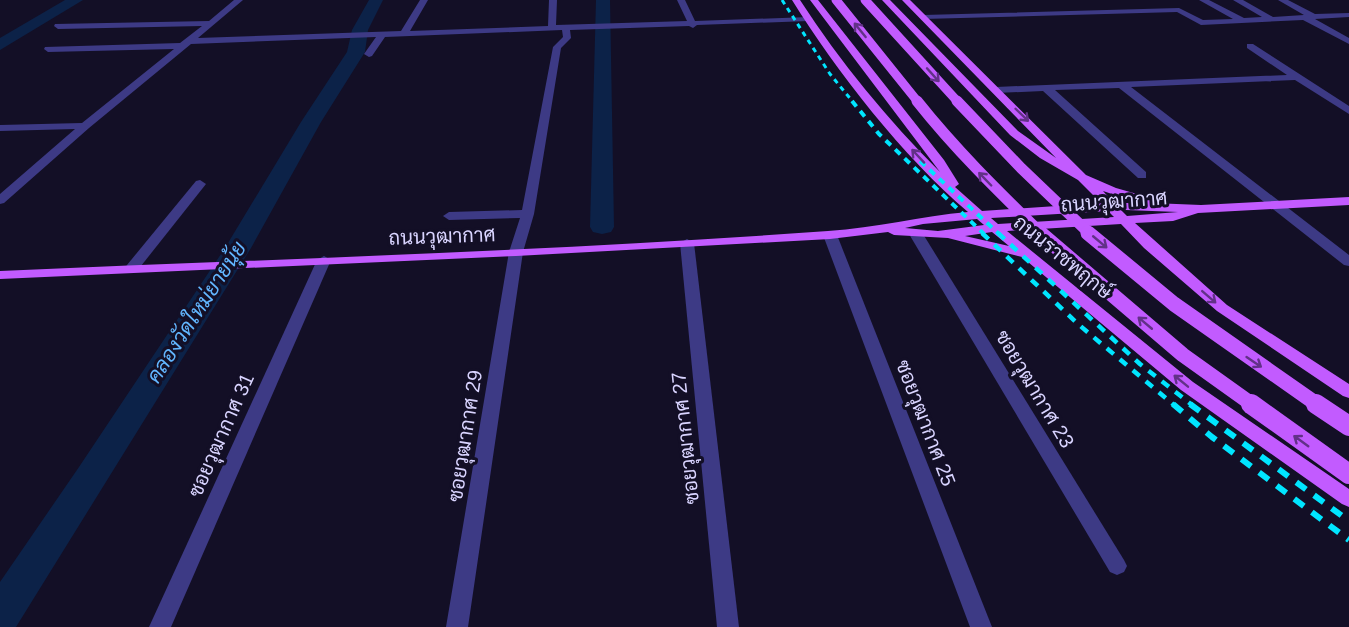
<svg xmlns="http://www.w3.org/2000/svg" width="1349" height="627" font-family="Arial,Sarabun,sans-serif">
	<rect width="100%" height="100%" fill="#130f26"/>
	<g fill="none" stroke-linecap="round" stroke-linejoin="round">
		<!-- canal -->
		<g fill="#0c2248" fill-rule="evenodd">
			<path d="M65,0h18l-83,50v-12z"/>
			<path d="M369,0h14l-15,30 -3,22 -44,70 -70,126 -235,379h-16v-45l79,-115 146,-219 76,-126 46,-70 5,-22z"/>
			<path d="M596,0h14l4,227 -3,5 -9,2 -9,-2 -3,-5z"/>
		</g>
		<!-- minor -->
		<g fill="#3d3a85" fill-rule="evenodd">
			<path d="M234,0h9l-45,38 203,-7 19,-31h8l-18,31 138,-5 1,-26h8l-1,25 131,-4 -10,-21h8l10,21 114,-4 4,2 -4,2 -112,4 -4,3 -4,-2 -119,4 1,8 -10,10 -27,166 -11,38 -55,375h-22l63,-375 11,-34 -71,2 -6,-4 6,-4 73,-2 31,-163 10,-10 -1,-7 -177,7 -13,19 -3,1 -5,-3 12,-17 -185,7 -102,84 -85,75 -4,1v-10l75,-65 -75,2v-6l82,-2 92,-74 -126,3 -4,-3 1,-2 135,-4 22,-17 -144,3 -4,-3 1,-2 154,-3z"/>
			<path d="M1199,0h10l35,18 18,-1 -29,-17h10l30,17 31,-2 -26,-15h10l27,14 34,-1v4l-34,2 34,19v6l-46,-24 -102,5 -24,-13 -254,7 -4,-2 4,-2 256,-7 24,12 30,-1z"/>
			<path d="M1247,44h6l96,62v8l-54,-34 -164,7 218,168v11l-5,-1 -225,-177 -64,2 91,82v6h-8l-95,-87 -47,2 -5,-3 5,-3 291,-12 -40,-27z"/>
			<path d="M200,180l6,4 -69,87h-10l-2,-3 2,-3 69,-84z"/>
			<path d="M916,230l7,4 201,326 3,6 -3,6 -7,3 -7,-3 -201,-338z"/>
			<path d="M830,231l7,4 155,392h-22l-147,-392z"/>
			<path d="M687,239l7,4 45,384h-22l-37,-384z"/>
			<path d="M324,256l7,4 -160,367h-22l168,-367z"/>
		</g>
		<!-- major -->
		<path fill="#c25bff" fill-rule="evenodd" d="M792,0h8c40,62 88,120 140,172l-130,-172h8l126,160 15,24 -4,3 27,24 119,-8 -23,-23 -38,-22 -30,-23 -128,-135h8l128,131 38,27 -154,-158h8l176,175 30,13 35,10 1,5 49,2 148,-8v8l-151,8 -25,8 -38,2 92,82 122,79v14l-6,-2 -126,-85 -73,-63 -23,-24 -114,7 186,151 156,107v18l-7,-3 -161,-114 -159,-133 -74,-19 -54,-3 -6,-3 -58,7 -314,17 -516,23v-8c276,-12 553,-20 828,-40 48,-3 93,-15 140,-19 -64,-54 -132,-141 -176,-212zM1103,191l36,12h-25zM1121,210h5l52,2 -51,4zM1108,211l6,6 -116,7 -7,-6zM977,219l7,6 -46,6 -33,-3 18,-4zM992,232l17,14 -44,-10z"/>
		<!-- rail-far3 -->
		<path stroke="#00e5ff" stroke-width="3" stroke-dasharray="5 4.5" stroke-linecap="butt" d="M782,0l48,74 23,28"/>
		<!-- rail-far2 -->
		<g stroke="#00e5ff" stroke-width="4" stroke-dasharray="7 6" stroke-linecap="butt">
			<path d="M852,101l27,33 105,100"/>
			<path d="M920,161l79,73"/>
		</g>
		<!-- rail-far1 -->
		<g stroke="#00e5ff" stroke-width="4.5" stroke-dasharray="9 8" stroke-linecap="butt">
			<path d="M982,233l96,91 96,81"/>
			<path d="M998,233l142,131 52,41"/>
		</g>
		<!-- rail -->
		<g stroke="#00e5ff" stroke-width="6" stroke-dasharray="12 10" stroke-linecap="butt">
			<path d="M1173,404l39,33 137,103"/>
			<path d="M1190,404l159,117"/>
		</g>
		<!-- major-bridge-far3 -->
		<g stroke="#c25bff" stroke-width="9">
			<path d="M836,0l82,102"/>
			<path d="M865,0l93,102"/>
		</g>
		<!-- major-bridge-far2 -->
		<g stroke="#c25bff" stroke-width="11">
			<path d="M917,101c38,48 81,90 125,133"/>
			<path d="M957,101l64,67 69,66"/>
		</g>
		<!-- major-bridge-far1 -->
		<g stroke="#c25bff" stroke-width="15">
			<path d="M1040,233l143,122 70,50"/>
			<path d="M1088,233l86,71 144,101"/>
		</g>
		<!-- major-bridge -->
		<g stroke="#c25bff" stroke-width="20">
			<path d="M1251,404l98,70"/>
			<path d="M1316,404l33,22"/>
		</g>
	</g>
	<!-- one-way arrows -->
	<defs><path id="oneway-shaft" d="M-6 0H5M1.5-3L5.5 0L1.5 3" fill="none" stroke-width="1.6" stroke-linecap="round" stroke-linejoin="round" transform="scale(1.5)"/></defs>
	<g stroke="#623188">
		<use href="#oneway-shaft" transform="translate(860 30) rotate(-129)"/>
		<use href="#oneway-shaft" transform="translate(933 75) rotate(48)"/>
		<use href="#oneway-shaft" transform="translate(1022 115) rotate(44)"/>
		<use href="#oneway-shaft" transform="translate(918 156) rotate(-133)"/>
		<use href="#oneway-shaft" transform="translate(985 179) rotate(-134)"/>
		<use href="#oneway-shaft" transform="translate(1100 242) rotate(40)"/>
		<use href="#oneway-shaft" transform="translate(1209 297) rotate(41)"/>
		<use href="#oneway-shaft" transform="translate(1145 323) rotate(-140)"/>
		<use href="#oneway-shaft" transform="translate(1254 362) rotate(34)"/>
		<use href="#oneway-shaft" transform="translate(1181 381) rotate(-141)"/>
		<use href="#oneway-shaft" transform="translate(1301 441) rotate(-144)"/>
	</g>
	<g text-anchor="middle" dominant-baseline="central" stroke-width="6" stroke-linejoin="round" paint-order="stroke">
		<!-- street labels -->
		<g font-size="20" fill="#d9d4ff" stroke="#130f26">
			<text transform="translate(1114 201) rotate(-4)">ถนนวุฒากาศ</text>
			<text transform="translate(442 236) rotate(-2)">ถนนวุฒากาศ</text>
			<text transform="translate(1063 257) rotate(39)">ถนนราชพฤกษ์</text>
			<text transform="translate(1035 389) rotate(59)">ซอยวุฒากาศ 23</text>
			<text transform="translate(926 423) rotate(69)">ซอยวุฒากาศ 25</text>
			<text transform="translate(221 435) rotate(-66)">ซอยวุฒากาศ 31</text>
			<text transform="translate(465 436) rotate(-81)">ซอยวุฒากาศ 29</text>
			<text transform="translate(685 438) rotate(-96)">ซอยวุฒากาศ 27</text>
		</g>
		<!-- water labels -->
		<g font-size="21" font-style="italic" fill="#62b6ff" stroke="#130f26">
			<text transform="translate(196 312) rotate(-57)">คลองวัดใหม่ยายนุ้ย</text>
		</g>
	</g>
</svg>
